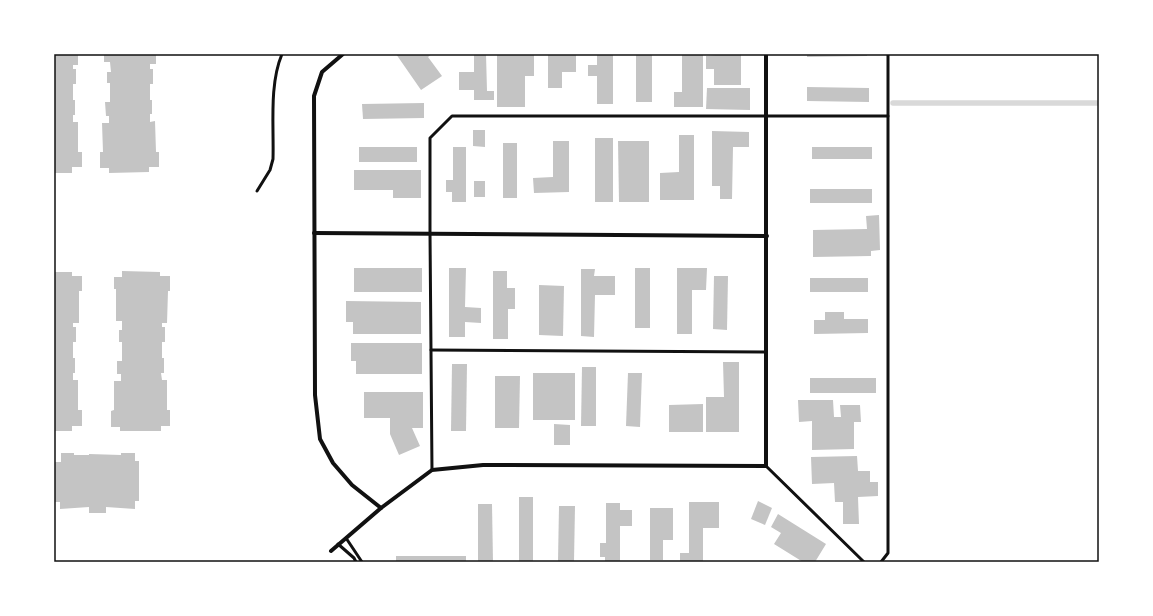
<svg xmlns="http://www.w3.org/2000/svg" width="1153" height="616" font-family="'DejaVu Sans',sans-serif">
	<rect width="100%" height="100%" fill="#fff"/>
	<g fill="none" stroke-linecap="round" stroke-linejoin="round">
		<!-- stream -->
		<path stroke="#d9d9d9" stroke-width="5.5" d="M893,103h206"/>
	</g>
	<!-- building -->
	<g fill="#c4c4c4">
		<path d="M54,54h24v11h-5v4h3v15h-3v16h2v15h-2v7h5v30h4v15h-10v6h-18z"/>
		<path d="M104,54h52v10h-6v5h3v15h-3v16h2v14h-2v8l5,-1 1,31h3v15h-10v5l-40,1v-5h-9v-16h3l-1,-29h7v-7h-3l-1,-14h5v-19h-3v-11h4l-1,-10h-6z"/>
		<path d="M396,54h36l-4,3 14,19 -21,14z"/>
		<path d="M474,54h12l1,37h7v9h-20v-10h-15v-18h15z"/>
		<path d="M497,54h37v22h-9v31h-28z"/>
		<path d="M597,54h16v50h-16v-28h-9v-11h9z"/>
		<rect x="636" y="54" width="16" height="48"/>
		<path d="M682,54h21v53h-29v-15h8z"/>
		<path d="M716,54h25v31h-27v-16h-8v-13l10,-1z"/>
		<path d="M807,54h60v2l-60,1z"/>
		<path d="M548,55h28v17h-14v16h-14z"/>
		<path d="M807,87l62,1v14l-62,-1z"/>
		<path d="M707,88h43v22l-44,-1z"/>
		<path d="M424,103v15l-61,1 -1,-15z"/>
		<path d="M473,130h12v17l-12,-1z"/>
		<path d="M712,131l37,1v15h-16l-1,52h-12v-13h-8z"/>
		<path d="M679,135h15v65h-34v-27l19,-1z"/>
		<rect x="595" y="138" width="18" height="64"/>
		<path d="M553,141h16v51l-35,1 -1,-15 20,-1z"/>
		<path d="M618,141h31v61h-30z"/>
		<rect x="503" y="143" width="14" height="55"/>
		<rect x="359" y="147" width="58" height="15"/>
		<path d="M453,147h13v55h-14v-10h-6v-12h7z"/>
		<rect x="812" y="147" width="60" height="12"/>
		<path d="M354,170h67v28h-28v-8h-39z"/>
		<rect x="474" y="181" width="11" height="16"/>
		<rect x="810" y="189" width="62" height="14"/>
		<path d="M879,215l1,35 -9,1v5l-58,1v-27l54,-1 -1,-13z"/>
		<rect x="354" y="268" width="68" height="24"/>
		<path d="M449,268h17l-1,39 16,1v15l-16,-1v15h-16z"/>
		<rect x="635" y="268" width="15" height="60"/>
		<path d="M677,268h30l-1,22h-14v44h-15z"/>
		<path d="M581,269h14l-1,7h21v19h-20l-1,42 -13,-1z"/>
		<path d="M122,271l38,1v4h10v15h-2l-1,32h-5v4h3v15h-3v16h2v15h-3l1,7h5v30h3v16h-9v5h-41v-4h-9v-16l3,-1v-29h7v-7h-4v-13h5v-19h-3v-12h3v-9h-6v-32h-2v-12h8z"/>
		<path d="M493,271h14v17h8v21h-7v30h-15z"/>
		<path d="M54,272h18v4h10v15h-3v32h-6v4h3v15h-3v16h2v15h-2v7h5v30h4v16h-10v5h-18z"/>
		<path d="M714,276h14l-1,54 -14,-1z"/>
		<rect x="810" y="278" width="58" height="14"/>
		<path d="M539,285l25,1 -1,50 -24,-1z"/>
		<path d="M346,301l75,1v32h-68v-12h-7z"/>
		<path d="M825,312h19v7h24v14l-54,1v-14h11z"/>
		<path d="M351,343h71v31h-66v-13h-5z"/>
		<path d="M723,362h16v70h-33v-35h18z"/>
		<path d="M452,364h15l-1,67h-15z"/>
		<path d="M582,367h14v59h-15z"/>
		<rect x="533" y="373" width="42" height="47"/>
		<path d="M628,373h14l-2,54 -14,-1z"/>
		<path d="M495,376h25l-1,52h-24z"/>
		<rect x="810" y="378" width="66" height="15"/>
		<path d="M364,392h59v36h-11l8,18 -21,9 -9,-21v-16h-26z"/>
		<path d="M798,400h35l1,17h7l-1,-12h20l1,17h-7v27l-42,1v-29l-13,1z"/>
		<path d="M703,404v28h-34v-27z"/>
		<path d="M554,424l16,1v20h-16z"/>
		<path d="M61,453h13v2h15v-1l32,1v-2h14v8h4v40h-4v8l-29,-2v6h-17v-6l-29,2v-7h-5v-40h6z"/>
		<path d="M857,456l1,15h12v11h8v14l-20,1 1,27h-16v-22h-8l-1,-19 -22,1 -1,-27z"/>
		<rect x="519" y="497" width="14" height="65"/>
		<path d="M758,501l14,7 -7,17 -14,-6z"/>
		<path d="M689,502h30v26h-16v34h-23v-9h9z"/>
		<path d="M606,503h14v7h12v16h-12v36h-15v-5h-5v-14h6z"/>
		<path d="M478,504h14l1,58h-15z"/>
		<path d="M559,506h16l-1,56h-16z"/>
		<path d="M650,508h23v32h-10v20h-13z"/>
		<path d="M778,514l48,30 -11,18h-12l-29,-18 7,-11 -10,-6z"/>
		<rect x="396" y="556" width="70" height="6"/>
	</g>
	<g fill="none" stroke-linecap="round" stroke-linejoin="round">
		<!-- service -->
		<g stroke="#111" stroke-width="3">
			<path d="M257,191l13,-21 3,-11c1,-33 -4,-74 9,-105"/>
			<path d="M431,350l335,2"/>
			<path d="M766,466l98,96"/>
			<path d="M432,470l-2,-237v-95l22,-22h436"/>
			<path d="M346,538l16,24"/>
			<path d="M338,544l16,14 2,4"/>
			<path d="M881,562l7,-9v-499"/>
		</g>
		<!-- minor -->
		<g stroke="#111" stroke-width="4">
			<path d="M343,54l-21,18 -8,24 1,299 5,44 13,24 19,22 29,23"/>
			<path d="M314,233l453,3"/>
			<path d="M331,551l50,-43 51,-38 51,-5 283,1v-412"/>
		</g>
	</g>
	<!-- border -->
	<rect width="1153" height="616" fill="none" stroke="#ffffff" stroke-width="110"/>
	<rect x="55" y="55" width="1043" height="506" fill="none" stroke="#111" stroke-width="1.5"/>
</svg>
